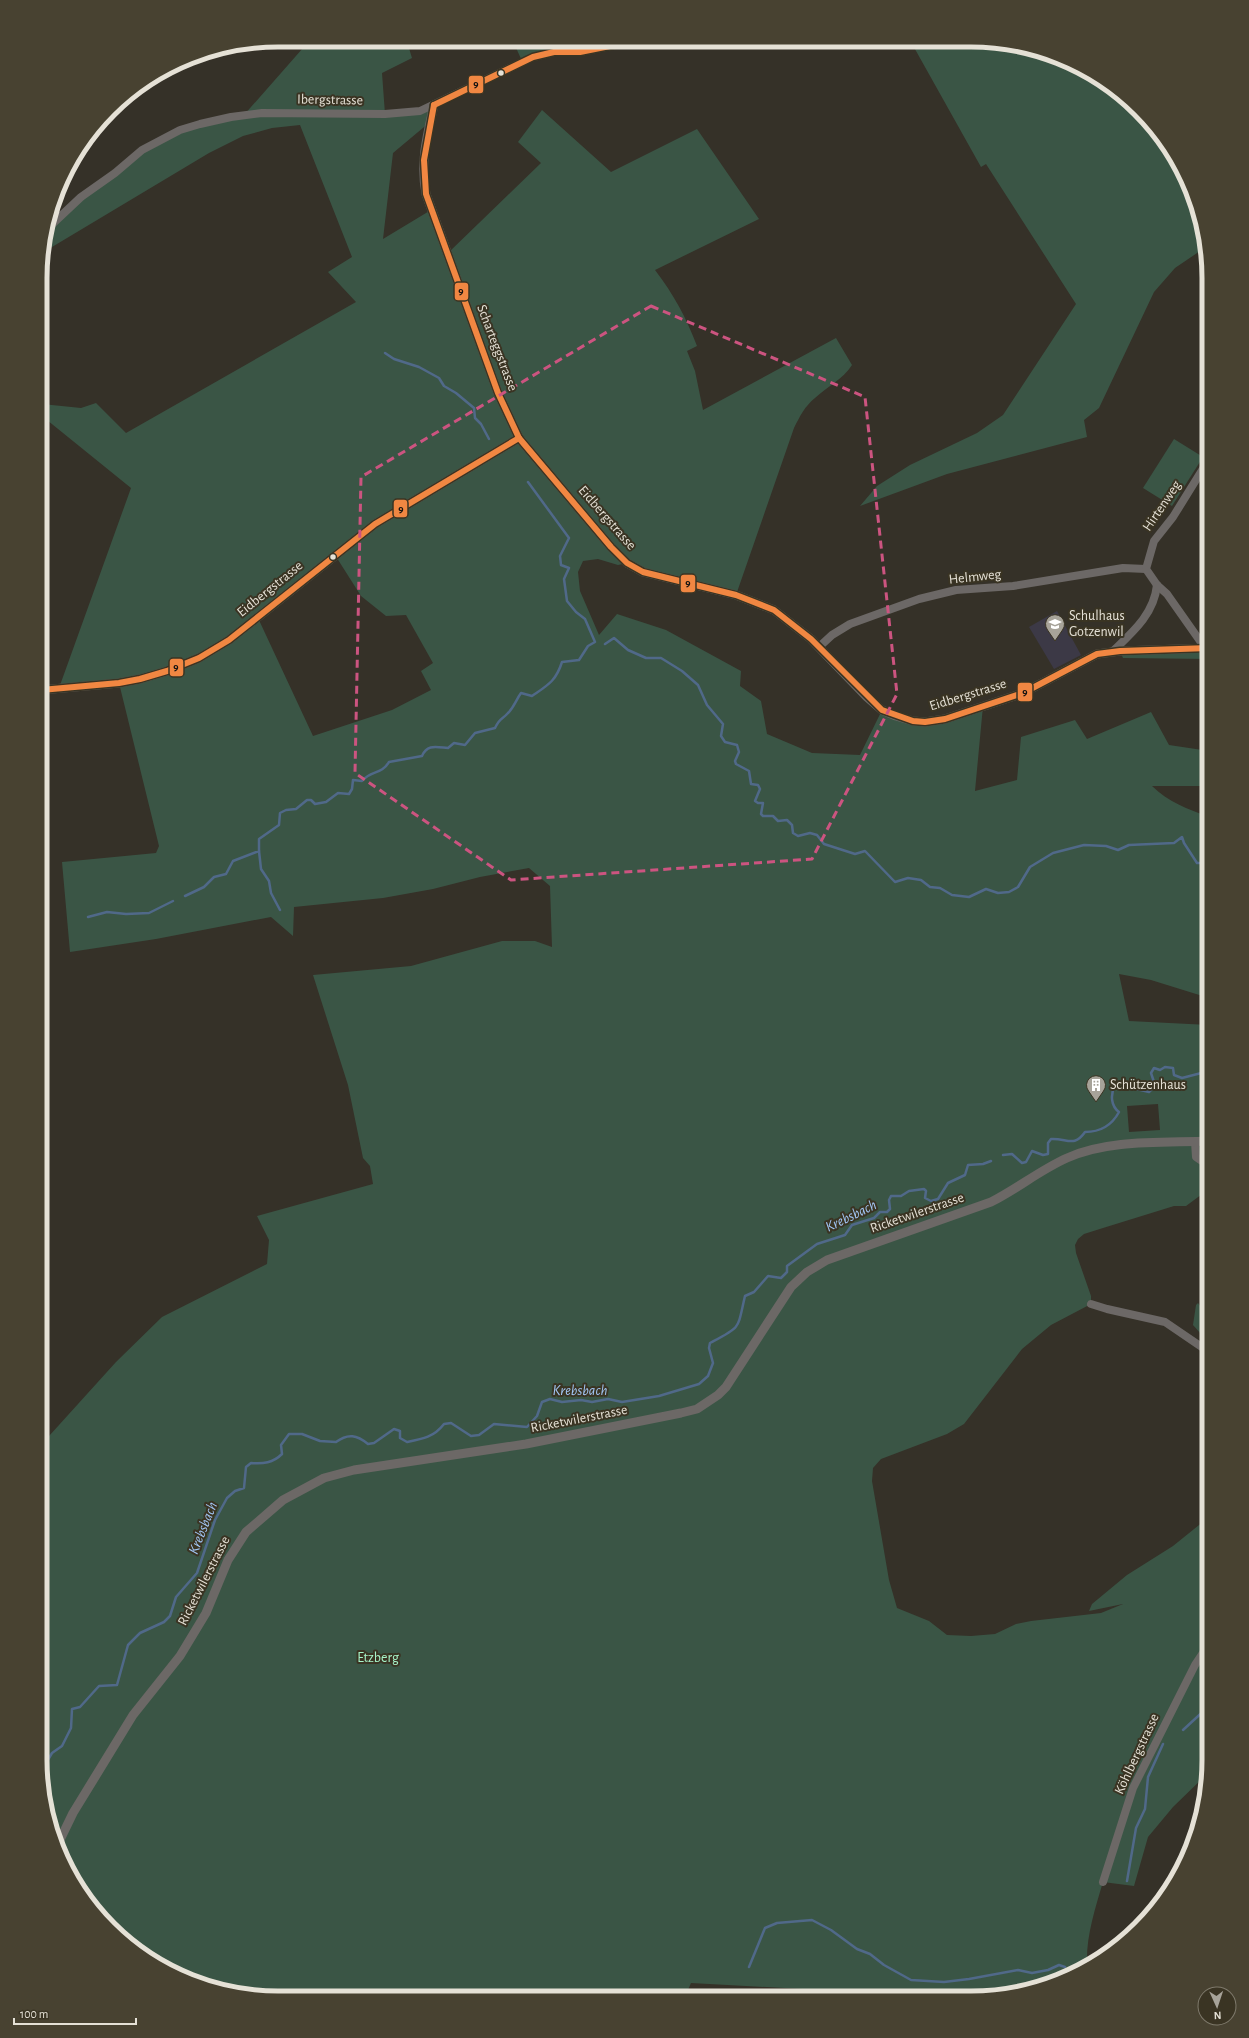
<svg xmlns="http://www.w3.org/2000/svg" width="1249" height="2038" font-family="'Alegreya Sans',sans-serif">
	<rect width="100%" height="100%" fill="#353128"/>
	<!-- education -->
	<path fill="#3c3946" d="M1057,611l24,44 -27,14 -25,-42z"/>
	<!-- green -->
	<g fill="#3a5545" fill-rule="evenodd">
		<path d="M310,40h137l-39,5 4,13 -30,15 3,41 49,-9 -4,17 -37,31 -10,86 48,-29 17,43 93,-90 -23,-21 24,-32 69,62 86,-43 62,90 -104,51c19,25 31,47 42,76l-10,5 8,20 8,39 133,-72 16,27c-9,14 -24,21 -37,33 -10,8 -15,18 -21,30l-58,167 -78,-18 -31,-14 -9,2 -20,-6 -15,2 -5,11 2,19 19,44 18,-21 49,16 75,41 -1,15 21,15 6,33 45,19 48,2 22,-45 43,12 58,-16 -8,85 42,-11 4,-43 54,-17 12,19 64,-27 18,33 40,6v35h-57c16,16 36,23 57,31v181l-58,-18 -32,-6 10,47 80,4v164l-23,17h-12l-71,22 -19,6 -6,5 -3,6 1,8 15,43v8l-40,21 -29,24 -58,75 -17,10 -66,25 -8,9 -1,13 17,99 8,28 32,13 18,14 24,1 24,-2 21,-10 15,-3 70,-8 22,-9 -34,7 3,-7 35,-29 46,-29 36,-29 -1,256 -35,34 -25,30 -14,49 -31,-4c-8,27 -17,54 -16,83l-25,15 -91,18h-77l-1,-4 -202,-11 -6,14 -438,-1 -60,-16 -54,-31 -44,-44 -31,-54 -18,-91v-314l76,-84 46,-45 105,-53 2,-24 -12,-24 116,-32 -3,-18 -7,-8 -15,-73 -35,-110 98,-9 91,-25h33l17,6 -2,-61 -21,-18 -49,9 -47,12 -50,9 -89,9 -1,29 -22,-19 -115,22 -86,13 -8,-90 94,-9 3,-7 -40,-163 -60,5 72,-200 -89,-72v-12l39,4 15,-5 30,30 230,-131 -28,-30 24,-15 -52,-132 -28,3 -29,8 -34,17 -167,100v-6l10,-34 5,7 81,-67 42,-23 64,-15zM335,555l26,41 25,20 20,-1 27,48 -12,8 10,19 -39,20 -79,26 -55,-118zM1158,1104l2,26 -31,2 -2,-26z"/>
		<path d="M513,41h50l-9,11 -32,9z"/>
		<path d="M911,42h91l60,16 54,31 44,44 31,54 12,62 -28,19 -21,24 -55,116 -15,12 3,17 -140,37 -87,32 17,-20 33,-21 67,-32 26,-18 73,-111 -90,-140 -5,3z"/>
		<path d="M1174,439l29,18 -31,49 -29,-18z"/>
		<path d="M1209,648v11l-86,-1 -3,-7z"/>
		<path d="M1198,1303l11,15v25l-16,-18 3,-20z"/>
	</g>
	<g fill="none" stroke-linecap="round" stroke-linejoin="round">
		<!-- stream -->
		<g stroke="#506989" stroke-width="2.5">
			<path d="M385,353l9,6 25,8 20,11 5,8 12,7 18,15 1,10 6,6 8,15"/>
			<path d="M605,644l9,-6 14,12 18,8h15l21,13 16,14 9,20 16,19 -2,12 4,6 12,3 2,7 -4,9 1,3 13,7 2,13 7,1 2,4 -5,12 3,2h5l-2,11 2,2h10l5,5 9,-1 5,5 1,8 5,3 12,-3 7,2 7,9 31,10 10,-3 30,31 13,-4 13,2 9,7 10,1 12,7 17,2 17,-8 12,4 11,-1 9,-5 12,-20 23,-14 31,-8 22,1 12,4 11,-5 45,-2 8,-6 2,6 13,20h5l7,-5"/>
			<path d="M259,851l2,18 8,12 2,12 9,17"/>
			<path d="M185,896l19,-9 10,-10 12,-3 7,-13 26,-10v-12l20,-14 1,-12 6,-3 10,-1 11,-9h4l4,4 11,-2 12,-9 11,1 3,-5 1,-9 9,1c9,-11 19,-6 27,-19l33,-6c5,-12 14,-9 26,-8l6,-5 11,2 10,-12 20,-5c5,-11 7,-8 13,-15 6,-6 8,-13 13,-20l11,3c16,-11 24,-15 30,-34l17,-2 9,-14 7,-4 -10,-23 -9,-7 -9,-11 -3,-22 5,-11 -8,-3 -1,-9 9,-18 -41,-56"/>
			<path d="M88,917l19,-5 19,2 23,-1 24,-12"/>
			<path d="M1003,1155l9,-1 10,9 4,-1 6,-11 11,4 5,-1v-11l3,-4c16,-1 23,9 34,-7 15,0 27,-7 34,-20 -8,-6 -9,-17 -4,-27l7,-2 6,4 21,5 5,-5v-5l-3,-9 3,-5 6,2 5,-3 8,1 1,7 8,3 27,-7"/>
			<path d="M1209,1695v-1"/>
			<path d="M1183,1730l25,-23"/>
			<path d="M42,1770l10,-17 10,-7 9,-18 1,-19 8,-2 19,-21 18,-1 11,-40 12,-12 24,-11 6,-6 6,-19 21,-24 18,-53 12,-22 8,-7 9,-3 2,-21 5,-4c12,1 22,0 31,-9l-1,-9 8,-11h13l18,7 16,1c12,-9 21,-7 32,2l6,-1 20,-14 6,2v7l7,4c16,-3 27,-5 37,-18l7,-1 20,13 8,-1 15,-11 33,3 10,-11 5,-14 8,-3 12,3 19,-2 11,2 16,-3 14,3 37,-6 40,-12 9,-8 5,-13 -4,-15 1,-5c32,-17 27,-13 35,-47l9,-4 14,-16 13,2 6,-6v-6l30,-22 28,-9 7,-10 22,-7 6,-6h7l3,-3 -1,-9 2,-4h10l8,-5 15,-2 2,2 -1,7 6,3 7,-2 10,-16 17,-8 3,-10 15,-1 8,-3"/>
			<path d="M1127,1881l9,-53 9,-19 3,-32 15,-33"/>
			<path d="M749,1967l16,-39 12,-5 35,-3 19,10 26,19 13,5 14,11 27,15 33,2 25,-3 49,-9 14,3 16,-3 11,-5 6,2"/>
		</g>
		<!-- minor -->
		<g stroke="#6c6866" stroke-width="8">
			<path d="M47,229l34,-32 34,-24 27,-23 38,-20 20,-6 31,-7 31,-4 123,1 35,-3 113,-54 21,-5h26l55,-11"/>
			<path d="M819,647l13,-12 18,-11 69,-25 37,-9 57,-4 110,-18 23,1"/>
			<path d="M1205,648l-38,-54 -10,-9 -11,-16 8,-28 19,-24 36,-58"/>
			<path d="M1113,651c20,-19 41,-37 44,-66"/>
			<path d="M1195,1142l1,15 13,9"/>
			<path d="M1091,1304l16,5 58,13 44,30"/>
			<path d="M1103,1882l30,-94 62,-123 14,-21"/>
		</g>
		<!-- tertiary -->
		<g stroke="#6c6866" stroke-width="9">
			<path d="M434,105c-7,31 -14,57 -8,89l72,199 21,45 92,109 16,16 16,9 93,23 38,15 37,29 56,58 15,13 14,6 17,5 12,1 20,-3 78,-26 74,-39 23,-3 89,-3"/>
			<path d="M41,690l78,-7 21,-4 27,-8 32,-13 30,-18 146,-116 144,-86"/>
			<path d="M57,1846l16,-33 60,-98 47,-59 26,-43 22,-53 18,-28 37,-32 41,-22 30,-8 172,-26 155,-31 16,-4 21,-14 8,-8 65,-100 16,-15 20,-12 164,-58c26,-13 49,-32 76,-44 41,-19 97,-15 142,-17"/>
		</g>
		<defs>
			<g id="bus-1">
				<path d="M434,105l-10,55 2,34 72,199 21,45 92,109 16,16 16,9 93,23 38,15 37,29 71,71 31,11 12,1 20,-3 78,-26 74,-39 23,-3 89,-3"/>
				<path d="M434,105l99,-48 21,-5h26l55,-11"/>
				<path d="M41,690l78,-7 21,-4 27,-8 32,-13 30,-18 146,-116 144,-86"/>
			</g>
		</defs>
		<!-- bus-1 casing -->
		<use href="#bus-1" stroke="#3a3423" stroke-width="9"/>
		<!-- bus-1 -->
		<use href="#bus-1" stroke="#f18742" stroke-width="6"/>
	</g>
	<!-- marked area -->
	<path fill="none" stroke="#cc5480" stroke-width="3" stroke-dasharray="8 5" stroke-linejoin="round" d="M651,306l214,91 32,297 -85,165 -301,21 -156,-107 6,-296z"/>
	<!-- icons -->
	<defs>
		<symbol id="school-pin" viewBox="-11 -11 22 30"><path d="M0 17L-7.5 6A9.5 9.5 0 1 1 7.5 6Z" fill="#a7a399" stroke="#3a3423"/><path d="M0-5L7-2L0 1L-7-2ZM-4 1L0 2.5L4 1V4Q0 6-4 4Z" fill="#fff"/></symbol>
		<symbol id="building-pin" viewBox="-11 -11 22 30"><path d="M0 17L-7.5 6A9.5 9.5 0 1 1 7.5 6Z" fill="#a7a399" stroke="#3a3423"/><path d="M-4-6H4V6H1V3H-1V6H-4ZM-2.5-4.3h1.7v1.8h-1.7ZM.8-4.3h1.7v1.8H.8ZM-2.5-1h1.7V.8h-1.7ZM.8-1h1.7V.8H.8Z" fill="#fff"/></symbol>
	</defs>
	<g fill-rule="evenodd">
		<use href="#school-pin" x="1044" y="613" width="22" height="30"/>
		<use href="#building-pin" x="1085" y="1074" width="22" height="30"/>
	</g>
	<!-- markers -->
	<g fill="#e5e1d6" stroke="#3a3423" stroke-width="1.5">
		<circle cx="501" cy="73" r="3.5"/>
		<circle cx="333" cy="557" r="3.5"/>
	</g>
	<g text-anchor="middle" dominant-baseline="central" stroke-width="4" stroke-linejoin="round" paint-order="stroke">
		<!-- street labels -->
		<g font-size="14" fill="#e5e1d6" stroke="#3a3423">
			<text transform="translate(330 100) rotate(1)">Ibergstrasse</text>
			<text transform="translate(497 348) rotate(69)">Scharteggstrasse</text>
			<text transform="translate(1162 506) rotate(-56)">Hirtenweg</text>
			<text transform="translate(607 518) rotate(49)">Eidbergstrasse</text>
			<text transform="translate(975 577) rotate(-6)">Helmweg</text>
			<text transform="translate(270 589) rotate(-39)">Eidbergstrasse</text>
			<text transform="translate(968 695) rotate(-17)">Eidbergstrasse</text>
			<text transform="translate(917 1213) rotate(-19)">Ricketwilerstrasse</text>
			<text transform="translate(579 1419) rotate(-11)">Ricketwilerstrasse</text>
			<text transform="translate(204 1581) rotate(-63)">Ricketwilerstrasse</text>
			<text transform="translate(1137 1754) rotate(-65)">Köhlbergstrasse</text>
		</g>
		<!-- poi labels -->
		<g font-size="14" fill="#e5e1d6" stroke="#3a3423" text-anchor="start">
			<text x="1069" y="616">Schulhaus<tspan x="1069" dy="16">Gotzenwil</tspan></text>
			<text x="1110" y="1085">Schützenhaus</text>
		</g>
		<!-- park labels -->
		<g font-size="14" fill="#a7f5ca" stroke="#3a3423">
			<text x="378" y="1658">Etzberg</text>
		</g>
		<!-- water labels -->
		<g font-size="15" font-style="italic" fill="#a2c6f5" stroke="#3a3423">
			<text transform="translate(851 1216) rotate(-26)">Krebsbach</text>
			<text x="580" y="1390">Krebsbach</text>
			<text transform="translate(203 1528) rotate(-68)">Krebsbach</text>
		</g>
	</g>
	<!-- crop -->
	<path d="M0 0H1249V2038H0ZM278 47H971A231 231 0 0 1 1202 278V1760A231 231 0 0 1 971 1991H278A231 231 0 0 1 47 1760V278A231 231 0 0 1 278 47Z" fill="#484231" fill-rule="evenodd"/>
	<path fill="none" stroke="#e5e1d6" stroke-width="5" d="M278 47H971A231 231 0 0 1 1202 278V1760A231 231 0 0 1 971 1991H278A231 231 0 0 1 47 1760V278A231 231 0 0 1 278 47Z"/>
	<g stroke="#3a3423" stroke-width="1.5">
		<rect x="468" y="75" width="16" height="19" rx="4" fill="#f18742"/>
		<rect x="454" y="282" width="15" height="19" rx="4" fill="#f18742"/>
		<rect x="393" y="499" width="15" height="19" rx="4" fill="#f18742"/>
		<rect x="680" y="574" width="16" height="19" rx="4" fill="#f18742"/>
		<rect x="169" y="658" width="15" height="19" rx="4" fill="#f18742"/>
		<rect x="1017" y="682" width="16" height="20" rx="4" fill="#f18742"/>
	</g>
	<g font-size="11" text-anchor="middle" font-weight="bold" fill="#111">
		<text x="476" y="88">9</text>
		<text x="461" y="295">9</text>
		<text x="401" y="513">9</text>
		<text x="688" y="587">9</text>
		<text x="176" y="671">9</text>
		<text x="1025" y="696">9</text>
	</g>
	<!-- north arrow -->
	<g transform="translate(1217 2006) rotate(177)"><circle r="19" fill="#3a3423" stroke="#7e796b"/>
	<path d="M0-3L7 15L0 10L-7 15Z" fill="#a7a399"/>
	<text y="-6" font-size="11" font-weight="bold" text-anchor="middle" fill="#e5e1d6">N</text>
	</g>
	<!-- scale -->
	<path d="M14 2018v6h122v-6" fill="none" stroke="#e5e1d6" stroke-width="2"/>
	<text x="20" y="2018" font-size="12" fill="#e5e1d6" stroke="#3a3423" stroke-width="3" paint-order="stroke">100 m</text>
</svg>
